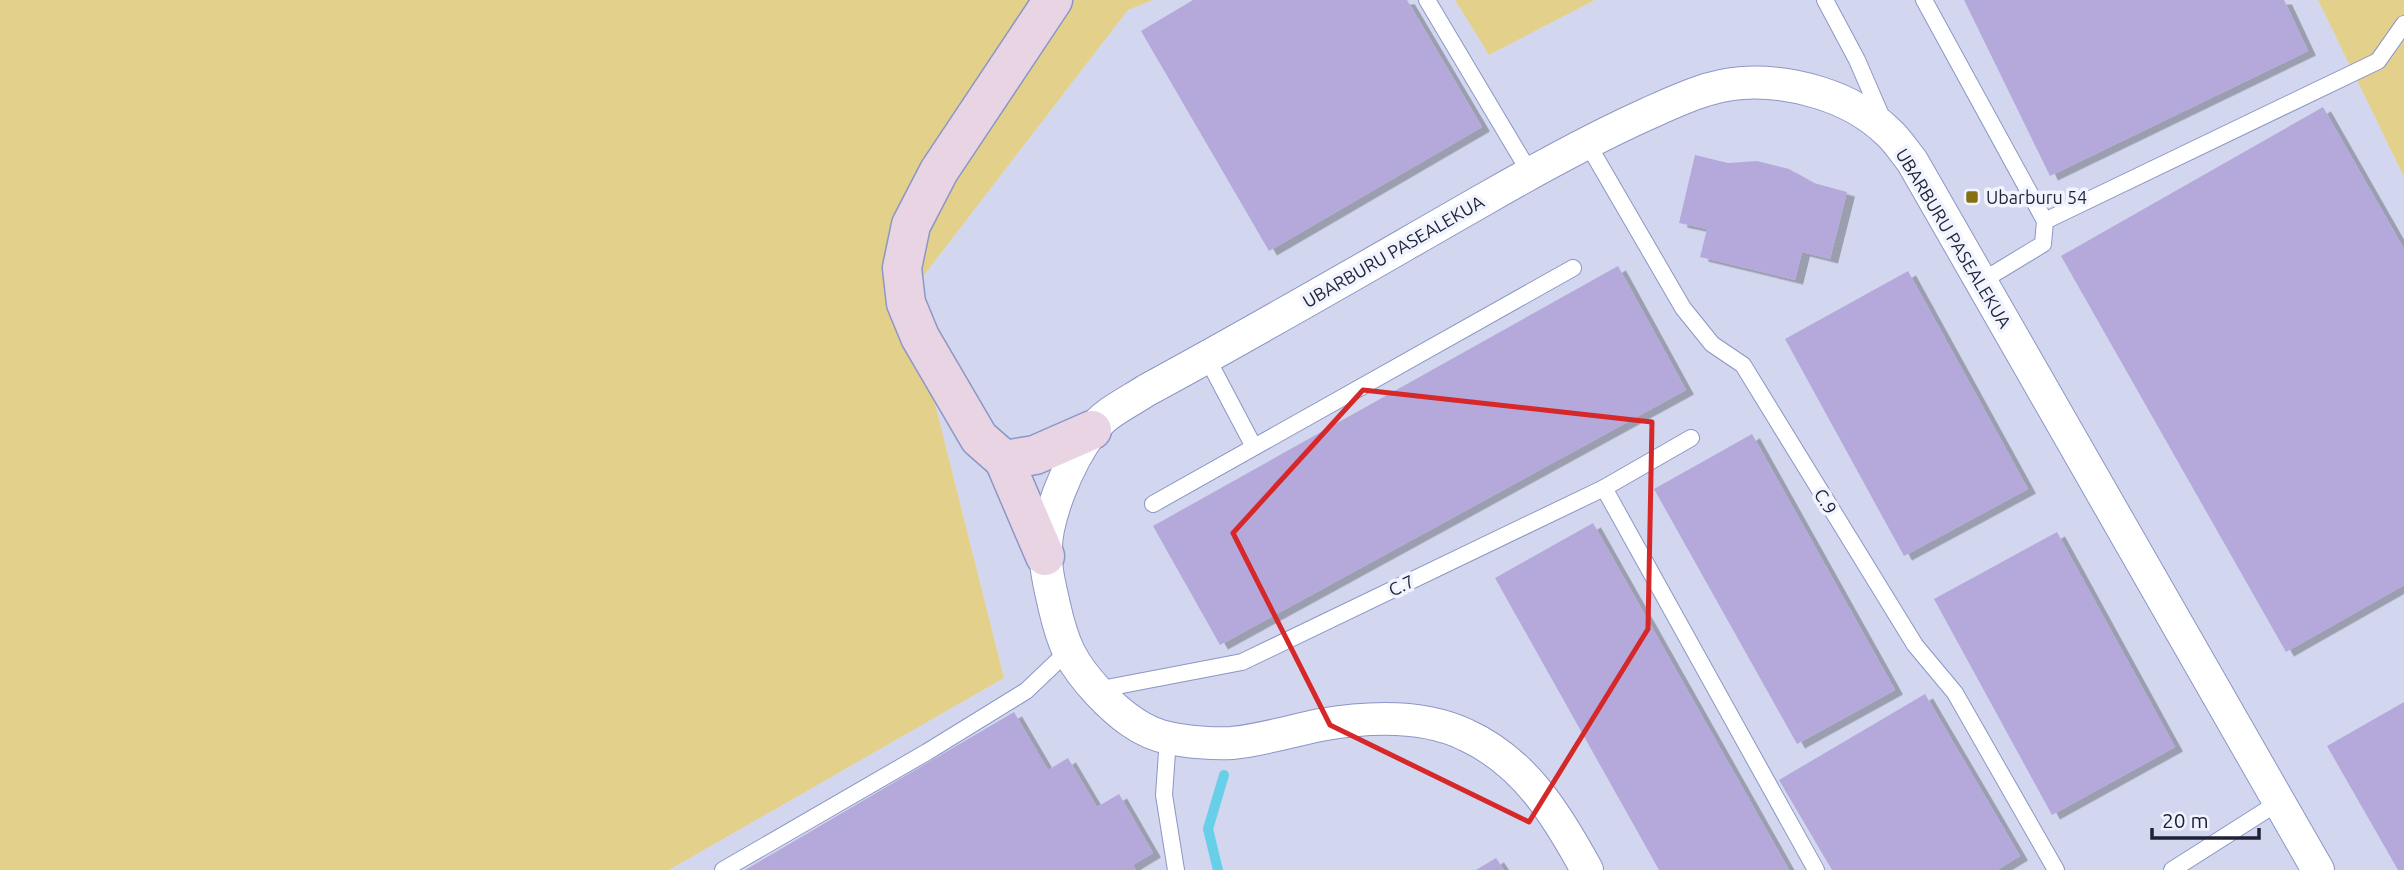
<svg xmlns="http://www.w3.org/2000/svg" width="2404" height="870" font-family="Ubuntu,sans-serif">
	<defs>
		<filter id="shadow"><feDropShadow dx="8" dy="4.5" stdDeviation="0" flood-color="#0004"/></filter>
	</defs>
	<rect width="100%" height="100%" fill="#e1e6fb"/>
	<!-- built -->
	<path fill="#d2d7ef" d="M1153,0h302l34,55 106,-55h723l86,177v693h-1735l335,-192 -96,-382 220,-286z"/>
	<!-- green -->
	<g fill="#e2d08b">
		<path d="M0,0h1153l-25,10 -220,286 96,382 -335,192h-669z"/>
		<path d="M1455,0h140l-106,55z"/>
		<path d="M2318,0h86v177z"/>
	</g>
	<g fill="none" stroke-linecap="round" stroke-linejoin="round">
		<!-- stream -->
		<path stroke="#67d0e8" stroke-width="10" d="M1218,870l-10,-41 16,-54"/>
	</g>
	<!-- building -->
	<g fill="#b5a9dc" filter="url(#shadow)">
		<path d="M1193,0h214l75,127 -213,124 -128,-220z"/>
		<path d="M1964,0h320l24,51 -258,125z"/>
		<path d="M2323,107l81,142v336l-118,67 -225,-396z"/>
		<path d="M1695,155l33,8 29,-2 32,8 25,14 33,9 -17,67 -28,-7 -7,28 -95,-23 7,-28 -28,-6z"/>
		<path d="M1618,266l68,124 -466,255 -67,-119z"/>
		<path d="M1908,271l120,218 -124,67 -119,-217z"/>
		<path d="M1752,434l143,256 -98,54 -143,-255z"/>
		<path d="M1593,523l196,347h-130l-164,-292z"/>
		<path d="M2057,532l118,215 -123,68 -118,-216z"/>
		<path d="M1925,694l95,162 -23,14h-165l-53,-90z"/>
		<path d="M2404,702v168h-6l-71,-124z"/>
		<path d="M1014,712l34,58 20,-12 29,49 22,-13 34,59 -20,12 3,5h-391z"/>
		<path d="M1496,858l8,12h-28z"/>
	</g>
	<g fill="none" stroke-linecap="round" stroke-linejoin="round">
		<defs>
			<g id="lane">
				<path d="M1427,0l103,173"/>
				<path d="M1825,0l32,60 26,60"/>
				<path d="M1924,0l121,221 -2,23 -61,37"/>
				<path d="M1586,141l97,167 29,36 31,21 172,280 40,48 101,177"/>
				<path d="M2045,221l333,-160 26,-37"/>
				<path d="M1207,358l47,89"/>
				<path d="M1604,488l212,382"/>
				<path d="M1153,504l420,-236"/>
				<path d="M1096,690l146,-28 362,-174 87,-50"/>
				<path d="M1168,738l-4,57 12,75"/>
				<path d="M723,870l204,-118 99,-61 41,-39"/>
				<path d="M2172,870l107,-68"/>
			</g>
			<path id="street" d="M1587,870c-30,-55 -62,-108 -121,-135 -43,-21 -100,-18 -146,-10 -29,6 -58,15 -88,18 -17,1 -46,-1 -63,-5 -28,-5 -51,-25 -70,-45 -28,-30 -36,-48 -45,-88 -3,-15 -8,-31 -8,-47 -3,-37 23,-97 46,-127 12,-18 37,-29 55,-41 113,-61 224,-126 336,-190 54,-31 106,-60 164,-86 29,-13 62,-29 95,-31 50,-3 109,13 146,49 9,8 16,19 24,29l406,709"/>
			<g id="secondary">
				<path d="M1004,460l-25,-22 -59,-101 -14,-34 -4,-35 9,-43 28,-54 114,-171"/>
				<path d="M1004,460l41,96"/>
				<path d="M1004,460l31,-5 57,-25"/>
			</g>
		</defs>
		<!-- lane casing -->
		<use href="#lane" stroke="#8c96c7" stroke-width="18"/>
		<!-- street casing -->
		<use href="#street" stroke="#8c96c7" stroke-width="34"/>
		<!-- secondary casing -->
		<use href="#secondary" stroke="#8c96c7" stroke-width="41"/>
		<!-- lane -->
		<use href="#lane" stroke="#fff" stroke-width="16"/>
		<!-- street -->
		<use href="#street" stroke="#fff" stroke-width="32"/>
		<!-- secondary -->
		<use href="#secondary" stroke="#e8d4e3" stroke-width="38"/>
	</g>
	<!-- marked area -->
	<path fill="none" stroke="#d62828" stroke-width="5" stroke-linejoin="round" d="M1363,390l289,32 -4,207 -119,193 -199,-97 -97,-192z"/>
	<!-- markers -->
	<rect fill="#867111" stroke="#f1f4ff" stroke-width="2.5" x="1965" y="190" width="14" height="14" rx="3.5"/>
	<g text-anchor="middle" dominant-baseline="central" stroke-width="7" stroke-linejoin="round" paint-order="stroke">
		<!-- poi labels -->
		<g font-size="18" fill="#1e2235" stroke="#f1f4ff" text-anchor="start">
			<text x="1986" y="197">Ubarburu 54</text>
		</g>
		<!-- street labels -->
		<g font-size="18" fill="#1e2235" stroke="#f1f4ff">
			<text transform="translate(1954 238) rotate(59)">UBARBURU PASEALEKUA</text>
			<text transform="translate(1393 251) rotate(-30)">UBARBURU PASEALEKUA</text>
			<text transform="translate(1826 501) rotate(58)">C.9</text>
			<text transform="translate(1401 585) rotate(-26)">C.7</text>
		</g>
	</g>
	<!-- scale -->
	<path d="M2152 828v10h107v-10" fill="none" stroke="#1e2235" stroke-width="3.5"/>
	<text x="2162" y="828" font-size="21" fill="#1e2235" stroke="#f1f4ff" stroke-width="5" paint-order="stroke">20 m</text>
</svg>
